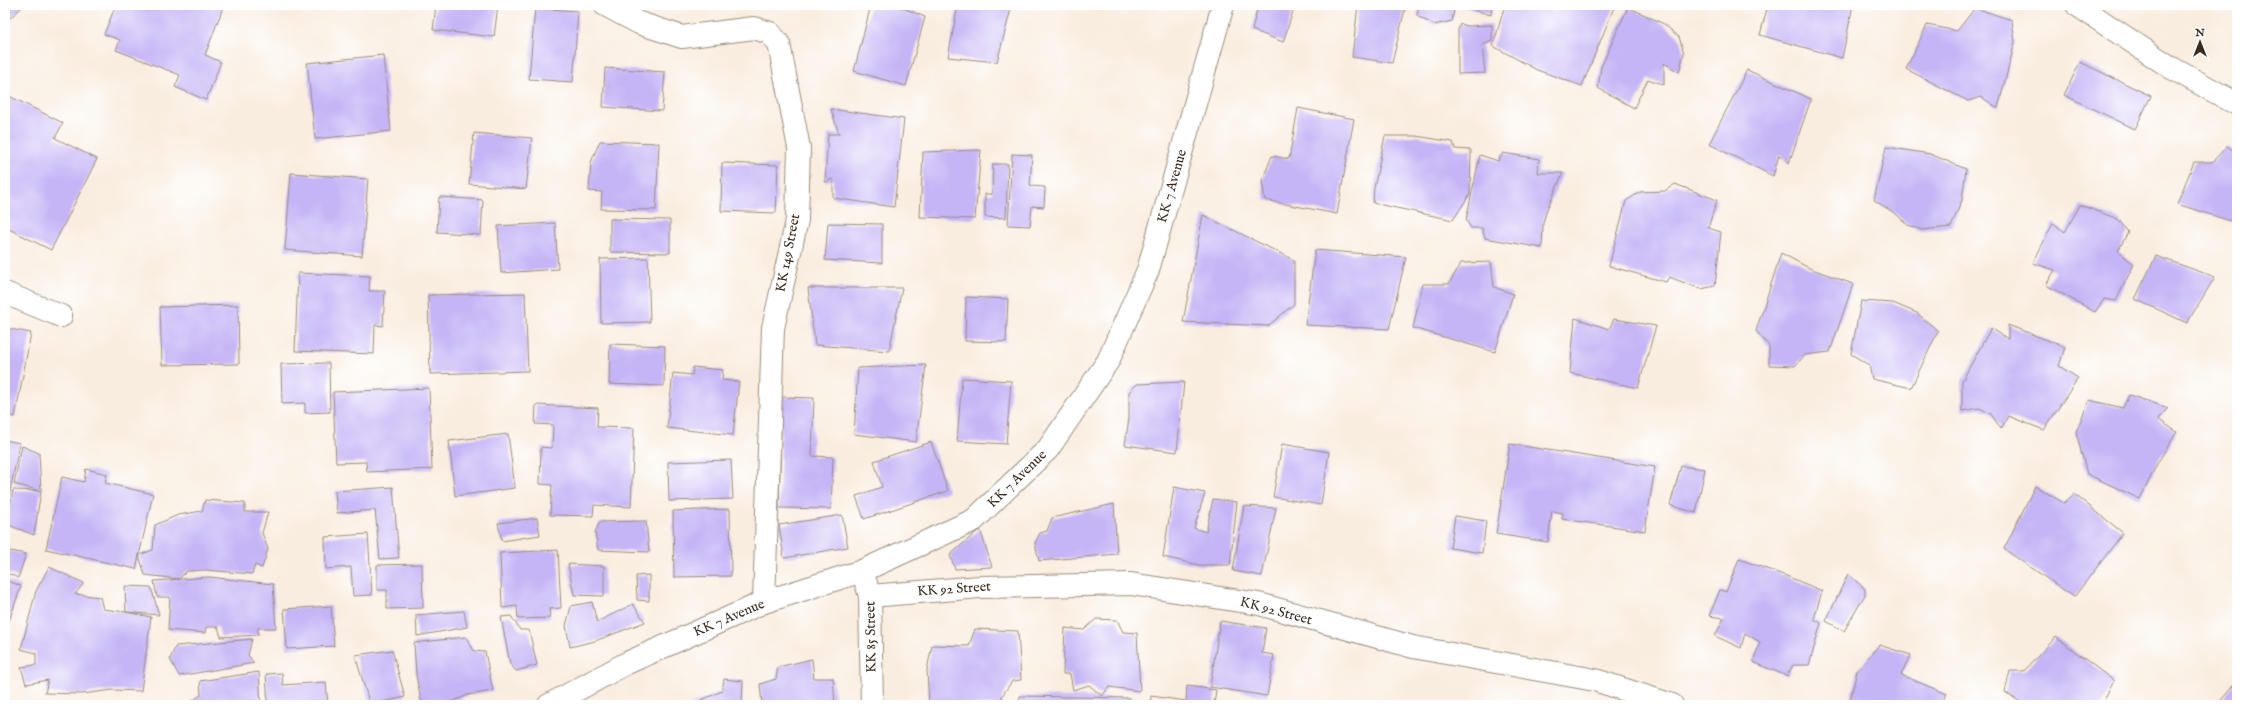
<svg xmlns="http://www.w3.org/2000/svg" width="2242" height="710" font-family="'IM FELL English',serif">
	<rect width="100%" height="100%" fill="#fff"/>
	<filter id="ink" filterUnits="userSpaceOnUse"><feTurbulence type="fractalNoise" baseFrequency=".025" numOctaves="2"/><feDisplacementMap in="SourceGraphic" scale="8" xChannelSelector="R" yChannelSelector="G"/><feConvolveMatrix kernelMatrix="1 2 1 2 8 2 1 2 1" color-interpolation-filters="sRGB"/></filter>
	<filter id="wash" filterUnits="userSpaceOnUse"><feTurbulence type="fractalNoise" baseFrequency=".012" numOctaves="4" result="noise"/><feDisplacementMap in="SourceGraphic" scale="16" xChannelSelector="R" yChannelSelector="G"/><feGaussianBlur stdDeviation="0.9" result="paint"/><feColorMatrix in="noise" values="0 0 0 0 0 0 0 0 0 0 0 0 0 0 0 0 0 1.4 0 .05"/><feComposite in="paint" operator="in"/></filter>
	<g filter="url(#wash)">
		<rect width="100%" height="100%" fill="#f9eddf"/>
		<g id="blocks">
			<!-- building -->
			<g fill="#c5b4f6">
				<path d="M5,5h19l-19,18z"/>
				<path d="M116,5h108l-19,50 16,7 -15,38 -31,-13 5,-12 -64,-25 4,-10 -16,-6z"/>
				<path d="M436,5h62l-4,32 -61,-7z"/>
				<path d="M871,5h25l29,12 -19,69 -52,-15z"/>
				<path d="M958,5h54l-15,57 -49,-5z"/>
				<path d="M1258,5h37l-12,37 -31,-12z"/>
				<path d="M1358,5h48l-14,58 -40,-6z"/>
				<path d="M1419,5h36l-3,16 -18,4 -17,-9z"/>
				<path d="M1457,5h35l-1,10z"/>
				<path d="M1505,5h110l-33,81 -45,-16 -44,-24z"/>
				<path d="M1768,5h85l-11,53 -82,-23z"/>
				<path d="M1628,7l36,17 15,13 5,16 -5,19 -15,-9v22l-16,-6 -14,29 -36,-20 3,-21z"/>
				<path d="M535,8l43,3 -5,71 -44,-3z"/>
				<path d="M1975,8l37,12 3,22 -17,66 -17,-11 -13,4 -62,-32 21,-44 30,6z"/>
				<path d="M1460,24l8,2 24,-1v16l-10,4 3,28 -27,1v-44z"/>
				<path d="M383,55l8,76 -76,8 -8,-76z"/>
				<path d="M2080,62l71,34 -16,33 -71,-34z"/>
				<path d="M605,68l60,4 -3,39 -59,-4z"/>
				<path d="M1747,70l64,29 -22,64 -10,-8 -6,21 -64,-32z"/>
				<path d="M5,94l58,29 -8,15 42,21 -46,91 -46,-23z"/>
				<path d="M1298,108l56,11 -17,95 -72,-14 -3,-19 10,-25 17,3z"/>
				<path d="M831,109l73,10 -10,88 -61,-9v-19l-8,3 3,-48h11z"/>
				<path d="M474,133l58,5 -6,51 -57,-5z"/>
				<path d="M1385,136h31l37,6 2,7 16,1 -1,44 -17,26 -80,-17 1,-15z"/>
				<path d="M600,141l59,2 -3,67 -55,-1 1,-17 -13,-1 2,-29z"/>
				<path d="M2227,146l10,7v70l-60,-19 17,-42h18z"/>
				<path d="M1886,147l44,7 36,15 -4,31 -11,27 -29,3 -14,-5 -12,-11 -22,-14z"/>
				<path d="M981,150l-6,69 -55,-2 3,-65z"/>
				<path d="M1503,153l36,6 -1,14h25l-16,36 -4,14 -1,25 -57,-10 -3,-10h-11l-5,-8 14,-65 18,6z"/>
				<path d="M1012,154l20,1 -2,31 15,1 -1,20 -12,-1 -2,20 -22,-1z"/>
				<path d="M722,163l56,2 -2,48 -55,-2z"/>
				<path d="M993,164h15l-2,54 -21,-1v-23h7z"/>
				<path d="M291,173l77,6 -6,77 -77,-6z"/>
				<path d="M1675,184l42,16 -9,28 13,4 -6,54 -14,3 -32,-12 -3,5 -57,-16 17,-65 14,-9 25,-1z"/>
				<path d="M439,197l44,3 -2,35 -44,-3z"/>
				<path d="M2080,205l38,14 10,13 -10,19 16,13 -18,37 -12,-2 -9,13 -49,-27 9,-15 -22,-7 20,-40 12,9z"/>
				<path d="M1203,215l91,45v44l-26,22 -85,-4z"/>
				<path d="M610,219l60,1v33l-60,-1z"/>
				<path d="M555,223l3,46 -57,4 -3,-47z"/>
				<path d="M828,223l54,1v39l-57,-3z"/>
				<path d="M1315,250l91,7 -17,72 -84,-4z"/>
				<path d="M1781,253l28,15 44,16 -23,68 -25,3 -10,11 -26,-1v-19l-13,-15z"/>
				<path d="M2156,256l59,21 -28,46 -52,-24z"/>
				<path d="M648,258l2,64 -49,1 -1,-64z"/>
				<path d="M1491,262l3,25 19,7 -18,58 -82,-24 10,-44h26l12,-21z"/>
				<path d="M298,273l72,3 -1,15h16l-2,35 -8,-1 -1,29 -79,-3z"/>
				<path d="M808,288h94l-13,63 -74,-6z"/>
				<path d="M525,293l3,78 -98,3 -2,-79z"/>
				<path d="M966,297l42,2 -2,43 -41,-1z"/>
				<path d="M1861,301l32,2 24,10 21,18 -27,57 -39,-9 -3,-14 -18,-11z"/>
				<path d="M238,305l1,59 -77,1 -2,-58z"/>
				<path d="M1575,318l34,11 5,-10 42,7 -18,62 -68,-15z"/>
				<path d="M2008,325l57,22 -6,19 19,12 -34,52 -36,-14 -7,13 -10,-15 -11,-6 -18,3v-30l29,-53 17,11z"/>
				<path d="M5,328l26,5 -16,84 -10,-2z"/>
				<path d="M610,344l55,2 -1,40 -55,-2z"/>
				<path d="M329,363l1,49 -25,1v-10l-23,1 -1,-40z"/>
				<path d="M926,365l-10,77 -62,-8 4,-66z"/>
				<path d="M693,367l30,3 -1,10 17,2 -6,53 -66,-7 6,-55 19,2z"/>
				<path d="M962,378l49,3 -5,63 -49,-3z"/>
				<path d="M1184,382l-7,70 -52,-7 4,-27v-26l8,-8z"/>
				<path d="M429,388l3,81 -65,3 -1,-10 -30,1 -3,-71z"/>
				<path d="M2129,395l39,13 -10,11 19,13 -19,30 -18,37 -53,-25 -11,-42 13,-32 34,8z"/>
				<path d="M782,397l32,1 -2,58 21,1 -2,52 -52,-1z"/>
				<path d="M536,405l62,3 -1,19 37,1 -3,79 -37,-2 -1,11 -43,-1 2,-30 -12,-1 1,-37 11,1 1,-23 -18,-1z"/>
				<path d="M508,434l7,54 -60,8 -6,-55z"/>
				<path d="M5,440l15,3 -14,67h-1z"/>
				<path d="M931,442l17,49 -84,28 -8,-23 26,-9 -8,-26z"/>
				<path d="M1282,444l47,8 -8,53 -48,-8z"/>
				<path d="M1510,444l145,23 -10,64 -83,-12 1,-6 -11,-2 -4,31 -52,-8z"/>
				<path d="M22,446l17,7 2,38 -27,-7z"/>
				<path d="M731,460l2,39 -64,2 -1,-39z"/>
				<path d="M1681,466l24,3 -9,44 -26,-8z"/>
				<path d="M86,469l21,5 -2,9 48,11 -17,75 -90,-20 16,-72 22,5z"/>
				<path d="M2035,486l29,17 10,-9 49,39 -49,64 -70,-48z"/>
				<path d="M393,487l6,71 -19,1 -5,-49 -38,3 -2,-22z"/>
				<path d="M1174,487l31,6 -11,35 12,4 7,-33 24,3 -7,63h-31l-36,-8z"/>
				<path d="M13,490l28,1 -7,44 -28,-11z"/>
				<path d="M205,500l40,3v9h23l-6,21 6,16 -6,19 -7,-3 -3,9 -46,-4 -19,1 -8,8 -34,-4 -6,-20 14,-5 2,-25 23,-10 24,-4z"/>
				<path d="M1114,504l3,50 -78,7 -4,-18 5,-10 7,-2 5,-13z"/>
				<path d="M1244,506l32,2 -14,68 -29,-5z"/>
				<path d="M730,509l1,67 -57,1 -1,-66z"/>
				<path d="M842,515l6,32 -64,11 -5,-33z"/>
				<path d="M1455,516l31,5 -4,32 -32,-5z"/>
				<path d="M537,518l3,17 -38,6 -4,-18z"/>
				<path d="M646,521l3,31 -51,-2 -3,-18 5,-10z"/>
				<path d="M980,529l12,38 -37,2 -5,-14z"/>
				<path d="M368,534l4,61 -19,1 -2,-29 -25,2 -1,-32z"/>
				<path d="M5,550l21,4 -8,24 -13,-6z"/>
				<path d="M558,550l3,58 -12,1 1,9 -32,1 -1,-13 -15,2 -2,-55z"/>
				<path d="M1739,559l50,18 33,14 -8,28 7,4 -12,42h-16l-6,11 -34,-14 7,-20 -15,-9 -4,15 -26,-12 9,-18 -15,-2 11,-26 6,2z"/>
				<path d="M422,564l1,44 -36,1v-19h-10v-25z"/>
				<path d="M568,564l36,2v30l-30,-1z"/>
				<path d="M49,567l35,16 -9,11 25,3 3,12 23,3 -1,-26 26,1 8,28 -33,-3 25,5 -10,74 -28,-1 -31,4 -37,-1 3,-13 -22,4 -5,-17 15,-2v-12l-15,-4 15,-58z"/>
				<path d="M1848,574l17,15v6l-21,36 -18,-10z"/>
				<path d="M649,575v26l-12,-1 -1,-24z"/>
				<path d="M209,577l64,7 3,44h-18v7l-37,2 -3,-10h-12l-1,6 -37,-3 2,-33h-13l-3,-16z"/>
				<path d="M5,580l16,6 -16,47z"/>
				<path d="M592,602l5,20 36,-18 12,18 -50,19 -25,6 -4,-21 5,-20z"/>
				<path d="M331,606l3,40 -47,3 -3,-40z"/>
				<path d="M464,611l3,16 -50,9 -1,-21z"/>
				<path d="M511,616l9,14h9l8,35 -21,6 -6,-7 -9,-47z"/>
				<path d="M1096,619l21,1 6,12 14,1 3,58 -31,-4 -7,9 -13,-11 -16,5 -3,-16h-7l2,-46 19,2z"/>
				<path d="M1220,621l46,7 -4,25 12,2 -7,41 -57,-9z"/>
				<path d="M975,629l43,2 3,49 -9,1 -10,15v9h-73l-2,-35 5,-25 37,1z"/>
				<path d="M466,637l8,14 11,1 8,39 -25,4 -24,10h-22l-6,-30 -2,-32z"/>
				<path d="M2056,637l58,44 -13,24h-76l-20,-13 5,-21h14z"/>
				<path d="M252,639l-4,16 6,8 -75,13 -9,-17 6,-13z"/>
				<path d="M1879,645l32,10 -10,20 46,19 -7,11h-91l8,-34z"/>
				<path d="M392,650l13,47 -35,8 -15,-50z"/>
				<path d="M812,659l2,19h19l2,27h-73l-2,-21 16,-5 2,-12z"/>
				<path d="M259,672l2,33h-75l15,-10 -1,-14z"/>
				<path d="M282,673l1,12 43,-3 2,23h-60l-2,-31z"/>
				<path d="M724,679l19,2 -1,24h-52l32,-14z"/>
				<path d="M2237,681v24h-20z"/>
				<path d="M1187,686l29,4 -2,15h-64l1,-9 35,5z"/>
				<path d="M1020,696l110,2 1,7h-112z"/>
			</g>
		</g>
	</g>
	<g filter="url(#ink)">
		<use href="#blocks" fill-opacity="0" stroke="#9a8c7e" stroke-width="1"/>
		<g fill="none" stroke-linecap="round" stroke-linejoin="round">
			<defs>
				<g id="minor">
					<path d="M605,5l34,18 43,14 72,-9 16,5 9,11 20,104 -2,72 -24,108 -9,274"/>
					<path d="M5,293l56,23"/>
					<path d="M866,583l4,13 2,109"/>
					<path d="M870,596l110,-9 151,-3 128,20 154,43 182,33 77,25"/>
				</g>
				<g id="tertiary">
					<path d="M2077,5l93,62 67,37"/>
					<path d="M549,705l78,-42 137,-61 98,-31 112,-51 74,-71 60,-88 40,-91 75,-265"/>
				</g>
			</defs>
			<!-- minor casing -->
			<use href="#minor" stroke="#9a8c7e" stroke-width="24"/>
			<!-- tertiary casing -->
			<use href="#tertiary" stroke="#9a8c7e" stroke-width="24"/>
			<!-- minor -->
			<use href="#minor" stroke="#fff" stroke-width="22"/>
			<!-- tertiary -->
			<use href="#tertiary" stroke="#fff" stroke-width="22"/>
		</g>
	</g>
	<g text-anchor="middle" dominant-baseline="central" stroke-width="3.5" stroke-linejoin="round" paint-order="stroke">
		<!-- street labels -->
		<g font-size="14" fill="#3b2a1e" stroke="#fff">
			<text transform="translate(1172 186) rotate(-74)">KK 7 Avenue</text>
			<text transform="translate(788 253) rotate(-79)">KK 149 Street</text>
			<text transform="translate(1017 479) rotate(-44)">KK 7 Avenue</text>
			<text transform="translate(954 589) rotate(-4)">KK 92 Street</text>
			<text transform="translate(1276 611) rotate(15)">KK 92 Street</text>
			<text transform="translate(729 618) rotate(-23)">KK 7 Avenue</text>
			<text transform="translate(871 637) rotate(-91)">KK 85 Street</text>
		</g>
	</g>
	<!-- margin -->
	<rect width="2242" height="710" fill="none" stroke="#fff" stroke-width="20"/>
	<!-- north arrow -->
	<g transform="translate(2200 42)" stroke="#ffffff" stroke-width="3" paint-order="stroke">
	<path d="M0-3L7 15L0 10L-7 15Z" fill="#3b2a1e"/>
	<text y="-6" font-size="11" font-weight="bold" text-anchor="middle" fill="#3b2a1e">N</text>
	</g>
</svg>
